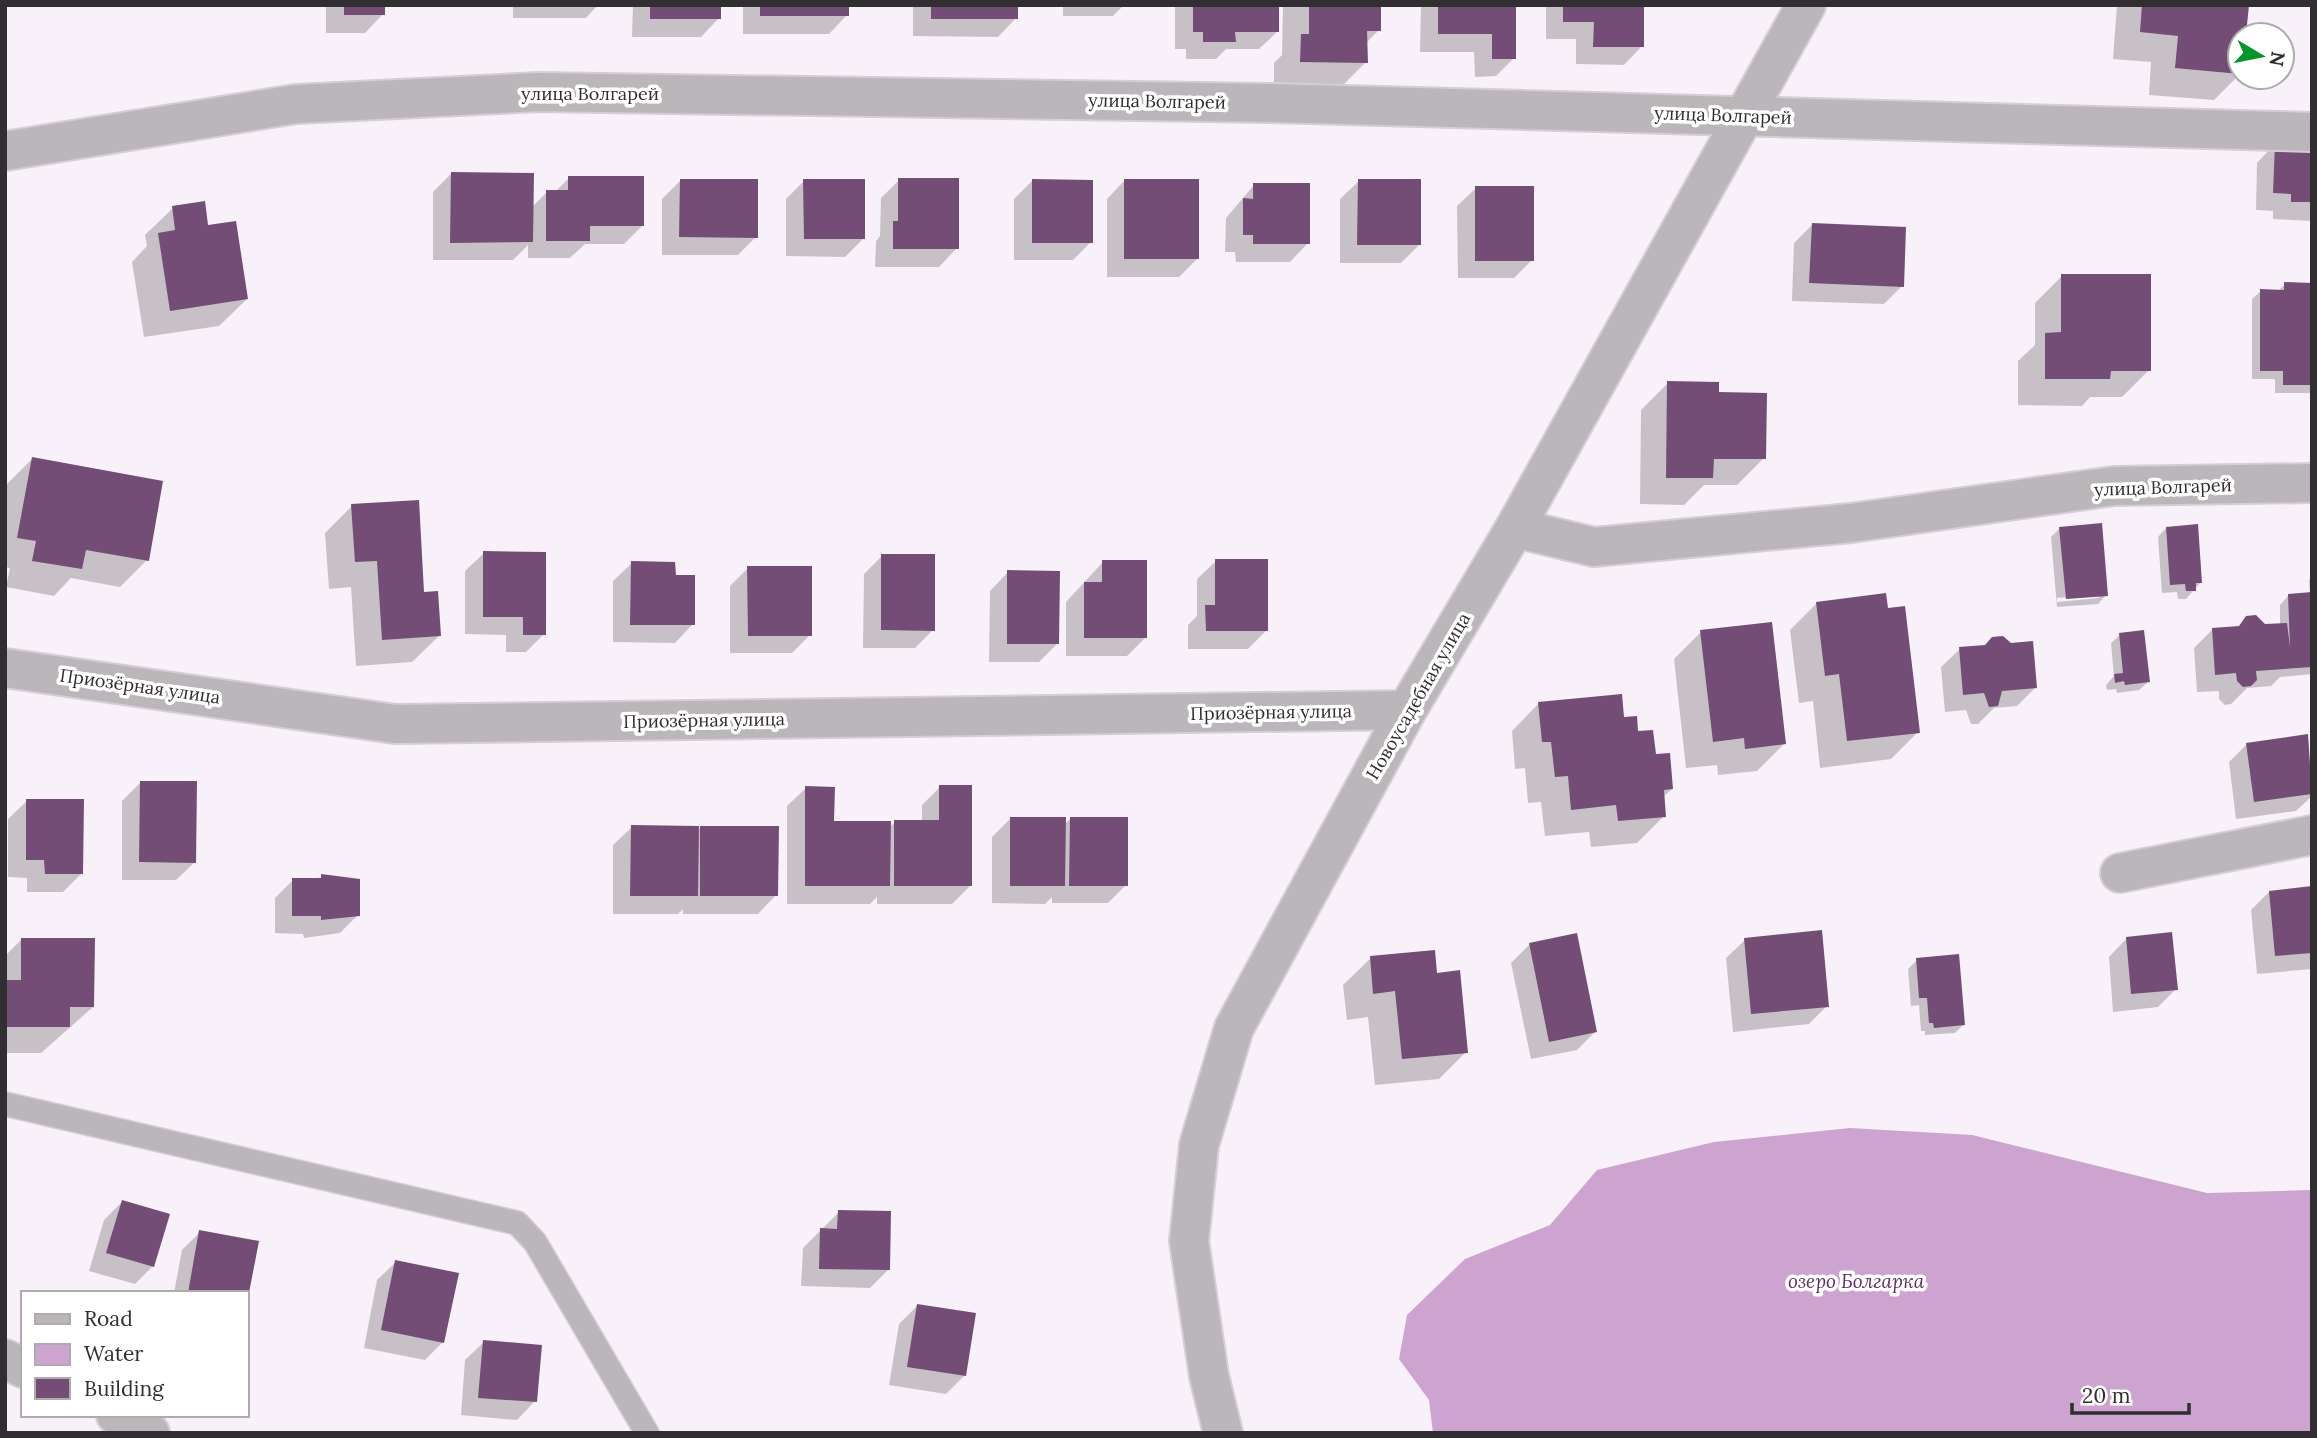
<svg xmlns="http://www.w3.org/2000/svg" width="2317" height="1438" font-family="Lora,serif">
	<rect width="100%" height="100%" fill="#f9f1f9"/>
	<!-- water -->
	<path fill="#cda3cf" d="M1850,1128l122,7 235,58 105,-3v243h-879l-4,-33 -30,-41 8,-44 58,-56 85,-34 47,-55 117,-28z"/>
	<!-- shadow -->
	<g fill="#0003" fill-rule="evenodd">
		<path d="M326,5h57v9l-18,19h-39z"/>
		<path d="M513,5h85l-12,13h-73z"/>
		<path d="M633,5h86v13l-18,19h-69z"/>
		<path d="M743,5h104v10l-18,19h-86z"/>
		<path d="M913,5h103v13l-18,19 -85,-1z"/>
		<path d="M1063,5h61l-11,11h-50z"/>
		<path d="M1175,5h103v26l-19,18h-33l-10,10h-30v-10h-11z"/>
		<path d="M1283,5h96v25l-13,13v19l-27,27h-65v-26l8,-8z"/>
		<path d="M1421,5h94l-1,53 -18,18 -21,1 -1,-25h-54z"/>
		<path d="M1546,5h96v41l-18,19 -48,-1v-25h-30z"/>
		<path d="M2117,5h130l-3,30h-4v39l-26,26 -65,-5 2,-33 -38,-3z"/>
		<path d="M2275,144l37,2v75l-39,-2v-8l-17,-1 1,-47z"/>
		<path d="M451,174l81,33 15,-15h8l14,-14 73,48 -18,18h-39l-15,14h-42v-13l-15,15h-80v-68z"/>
		<path d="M899,180l58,68 -18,19h-64l1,-26 4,-5 1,-38z"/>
		<path d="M1125,180l73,78 -19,19h-72v-78z"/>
		<path d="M680,181l76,56 -18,18h-76v-56z"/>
		<path d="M804,181l60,57 -19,19 -59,-1v-57z"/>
		<path d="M1032,181l59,61 -18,18h-59v-61z"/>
		<path d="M1359,181l60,64 -18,18h-61v-64z"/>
		<path d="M1254,185l54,58 -18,19h-54l-1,-10h-10l1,-34z"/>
		<path d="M1476,188l56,72 -18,18h-56l-1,-72z"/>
		<path d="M173,208l34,19 40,72 -28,27 -75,11 -12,-75 15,-16 -2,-11z"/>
		<path d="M1813,224l89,62 -18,18 -92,-3 2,-58z"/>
		<path d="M2062,276l87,94 -27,27h-32l-8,9 -64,-1v-44l17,-16v-42z"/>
		<path d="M2285,284h27v109h-37v-14h-23v-80l9,-8h17z"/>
		<path d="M1668,383l49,11 47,64 -27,27h-33l-20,20 -44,-1 1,-94z"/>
		<path d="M32,459l115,101 -27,27 -49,-9 -17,18 -48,-9 4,-19 -5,-1v-81z"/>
		<path d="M352,506l88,129 -28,27 -56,4 -5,-79 -22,2 -4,-56z"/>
		<path d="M2060,528l46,67 -8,9 -41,3 -6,-70zM2099,595v3l-42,4v-4z"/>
		<path d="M2166,528l35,54 -15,17h-8l-1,-7 -15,1 -4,-56z"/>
		<path d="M484,553l60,81 -18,18h-20v-17l-41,-1v-63z"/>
		<path d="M882,556l51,74 -18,18h-52l1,-74z"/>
		<path d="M1216,561l50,70 -18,18h-60v-24l9,-9v-37z"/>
		<path d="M1103,562l42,76 -18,18h-61v-54z"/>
		<path d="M632,563l61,61 -18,19 -62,-1v-61z"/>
		<path d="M748,568l62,67 -18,18h-62v-67z"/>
		<path d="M1008,572l50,71 -19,19h-50l1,-71z"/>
		<path d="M2312,577v97l-32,3 -9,9 -24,2 -16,16 -6,1 -6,-6v-8l-22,1 -3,-44 18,-18 68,-5v-20l8,-9 22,-2 -1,-14z"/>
		<path d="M1817,603l101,129 -27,27 -71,9 -7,-67 -14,2 -9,-73z"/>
		<path d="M1701,632l83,112 -27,27 -39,4 -1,-10 -31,3 -12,-109z"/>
		<path d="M2120,635l28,47 -9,8 -22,3 -1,-4 -9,1 -1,-5 8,-9 -3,-33z"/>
		<path d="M1960,649l75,39 -18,18 -23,2 -16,16h-7l-5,-14 -21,2 -4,-45z"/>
		<path d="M1539,703l83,16 32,37 18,33 -9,8 1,19 -27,27 -46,4 -2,-15 -44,4 -4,-34 -13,1 -3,-35 -10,1 -3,-38z"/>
		<path d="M2307,736l5,60 -16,15 -60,8 -7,-57 18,-18z"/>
		<path d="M140,783l55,79 -19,18h-54v-79z"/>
		<path d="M940,787l30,99 -18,18h-75v-7l-7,7h-83v-98l19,-18 26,35 57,5 6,-6h27v-17z"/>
		<path d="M27,801l54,73 -18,18h-36v-14l-19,-1v-58z"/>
		<path d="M1010,819l54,6 6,-6 56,66 -18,18h-56v-6l-7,7 -53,-1v-66z"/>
		<path d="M632,827l65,4 4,-4 75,68 -18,19h-75v-5l-5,5h-65v-69z"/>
		<path d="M338,876l20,39 -18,18 -36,5 -1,-4 -28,-1v-35l18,-18z"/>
		<path d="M2312,888v81l-55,5 -6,-64 18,-18z"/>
		<path d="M1575,935l20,97 -18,18 -46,9 -20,-96 18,-18z"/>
		<path d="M2127,938l49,51 -18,18 -45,5 -4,-55z"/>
		<path d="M21,940l72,67 -52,46h-36v-97z"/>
		<path d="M1745,940l82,66 -18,18 -76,8 -7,-74z"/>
		<path d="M1371,958l95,94 -27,27 -64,6 -7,-68 -21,3 -4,-35z"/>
		<path d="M1917,960l47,64 -9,9 -30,2v-4h-4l-2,-26 -8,1 -3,-37z"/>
		<path d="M122,1202l31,64 -18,18 -46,-13 15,-51z"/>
		<path d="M839,1212l49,58 -18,18 -69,-2 2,-38z"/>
		<path d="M200,1232l57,11 -10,53v-3h-73l8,-43z"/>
		<path d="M396,1262l47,80 -18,18 -61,-12 13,-68z"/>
		<path d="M917,1306l48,69 -19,19 -57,-9 10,-61z"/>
		<path d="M484,1342l51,59 -18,19 -56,-5 4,-55z"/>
	</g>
	<!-- building -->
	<g fill="#734d75">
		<rect x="344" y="5" width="41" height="10"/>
		<rect x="650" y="5" width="71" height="14"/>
		<rect x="760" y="5" width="89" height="11"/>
		<rect x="931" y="5" width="87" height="14"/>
		<path d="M1193,5h86v27h-44l1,10h-33v-10h-10z"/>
		<path d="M1309,5h72v26h-14l1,32 -68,-1 1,-28h8z"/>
		<path d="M1438,5h78v54h-24v-25h-54z"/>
		<path d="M1563,5h81v42h-51l1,-25h-31z"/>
		<path d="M2142,5h107l-3,30h-6v39l-65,-6 3,-32 -38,-4z"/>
		<path d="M2275,143l37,1v58h-21v-8l-18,-1z"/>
		<path d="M451,172l83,1 -1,69 -83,1z"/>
		<path d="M568,176h76v50h-54v15h-44v-51h22z"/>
		<path d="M898,178h61v71h-66v-28h5z"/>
		<path d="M680,179h78v59l-79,-1z"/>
		<path d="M803,179h62v60h-61z"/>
		<path d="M1032,179l61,1v63h-61z"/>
		<rect x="1124" y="179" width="75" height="80"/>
		<path d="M1358,179h63v66h-64z"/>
		<path d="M1253,183h57v61h-57v-9h-10v-37l10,1z"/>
		<rect x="1475" y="186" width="59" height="75"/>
		<path d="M205,201l3,24 28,-4 12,78 -78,12 -12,-78 17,-3 -3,-24z"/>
		<path d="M1812,223l94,4 -2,60 -95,-4z"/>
		<path d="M2061,274h90v97h-40l-1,8h-65v-46l16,-1z"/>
		<path d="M2284,282l28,1v102h-29v-14h-23v-82l24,1z"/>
		<path d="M1667,381l52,1v10l48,1 -1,66h-52l-1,19h-47z"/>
		<path d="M32,457l131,24 -14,80 -63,-11 -4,19 -50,-8 4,-20 -19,-3z"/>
		<path d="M419,500l5,92 14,-1 3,45 -59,4 -5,-79 -22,1 -4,-58z"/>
		<path d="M2102,523l6,73 -42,3 -7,-72z"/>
		<path d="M2198,524l4,59h-6v8h-10l-1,-7 -15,1 -4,-58z"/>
		<path d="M483,551l63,1v83h-23v-18h-40z"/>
		<path d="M881,554h54v77l-54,-1z"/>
		<path d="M1215,559h53v72h-62l-1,-26h10z"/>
		<path d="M1102,560h45v78h-63v-56h18z"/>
		<path d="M631,561l44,1 1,13h19v50h-65z"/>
		<path d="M747,566h65v70h-64z"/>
		<path d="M1007,570l53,1 -1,73h-52z"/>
		<path d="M2312,592v75l-56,4 1,9 -6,6 -8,1 -6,-6 -1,-8 -21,2 -3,-47 27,-2 7,-10 10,-1 9,9 22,-1 3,24 -2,-53z"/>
		<path d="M1886,593l2,15 17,-2 15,127 -73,8 -8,-67 -14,2 -9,-74z"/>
		<path d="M1772,622l14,122 -41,5 -1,-11 -31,4 -13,-112z"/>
		<path d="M2144,630l6,52 -25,3 -1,-4 -9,2 -1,-9 9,-1 -4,-40z"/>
		<path d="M2003,636l8,7 22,-2 4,47 -35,3 -4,15 -9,1 -5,-14 -21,2 -4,-48 26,-2 7,-8z"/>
		<path d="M1622,694l2,23 13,-1 1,15 15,-1 3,24 14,-1 3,36 -9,1 2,27 -48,4 -2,-16 -45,5 -3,-34 -13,1 -4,-35h-9l-4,-40z"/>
		<path d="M2308,734l4,60 -58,8 -8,-59z"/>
		<path d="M140,781h57l-1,82 -57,-1z"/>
		<path d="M939,785h33v101h-78v-66h45z"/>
		<path d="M805,786l30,1 -1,34h57l-1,65h-85z"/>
		<path d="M26,799h58l-1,75h-38l-1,-14h-18z"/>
		<path d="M1010,817h56l-1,69h-55z"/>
		<path d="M1070,817h58v69h-59z"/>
		<path d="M631,825l68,1 -1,70h-68z"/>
		<path d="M700,826h79l-1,70h-78z"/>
		<path d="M321,874l39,5v37l-39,4v-4h-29v-38h29z"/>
		<path d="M2312,886v67l-37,3 -6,-65z"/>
		<path d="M1822,930l7,77 -78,7 -7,-76z"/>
		<path d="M2172,932l6,58 -47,4 -5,-57z"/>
		<path d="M1577,933l20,99 -48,10 -20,-99z"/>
		<path d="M21,938h74l-1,69h-24v20h-65v-47h16z"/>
		<path d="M1435,950l2,23 23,-3 8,83 -66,6 -7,-68 -22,3 -3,-38z"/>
		<path d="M1959,954l6,71 -31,3 -1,-5h-4l-2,-25h-8l-3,-40z"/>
		<path d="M122,1200l48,14 -16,53 -48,-14z"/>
		<path d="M838,1210l53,1 -1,59 -71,-1 1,-41 17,1z"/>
		<path d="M199,1230l60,11 -11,57 -1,-5h-59z"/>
		<path d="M395,1260l64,13 -15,70 -63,-13z"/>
		<path d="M917,1304l59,9 -10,63 -59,-9z"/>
		<path d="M483,1340l59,5 -5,57 -59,-4z"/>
	</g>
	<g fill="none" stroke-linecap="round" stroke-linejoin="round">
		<defs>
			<path id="lane" d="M5,1104l512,119 18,19 112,191"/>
			<g id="street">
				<path d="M5,151l291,-47 243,-12 732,11 1041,29"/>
				<path d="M1515,528l79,19 257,-24 263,-37 198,-3"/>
				<path d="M5,668l390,56 1012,-14"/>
				<path d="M2120,873l192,-38"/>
				<path d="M5,1359l18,9"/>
				<path d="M116,1415l34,18"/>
				<path d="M1223,1433l-14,-57 -20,-135 10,-96 35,-117 173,-318 108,-182 291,-523"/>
			</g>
		</defs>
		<!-- lane casing -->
		<use href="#lane" stroke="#d5ced5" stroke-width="26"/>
		<!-- street casing -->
		<use href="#street" stroke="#d5ced5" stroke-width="42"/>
		<!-- lane -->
		<use href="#lane" stroke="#bab6ba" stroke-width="23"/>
		<!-- street -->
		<use href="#street" stroke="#bab6ba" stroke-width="38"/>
	</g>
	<g text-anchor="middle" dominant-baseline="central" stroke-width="7" stroke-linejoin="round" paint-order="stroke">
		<!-- street labels -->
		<g font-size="18" fill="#312e31" stroke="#fff">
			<text x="590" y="93">улица Волгарей</text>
			<text transform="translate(1157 101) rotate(1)">улица Волгарей</text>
			<text transform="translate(1723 115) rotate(2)">улица Волгарей</text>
			<text transform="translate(2163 487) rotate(-2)">улица Волгарей</text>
			<text transform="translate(140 686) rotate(8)">Приозёрная улица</text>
			<text transform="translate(1418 696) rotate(-60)">Новоусадебная улица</text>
			<text transform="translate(1271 712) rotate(-1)">Приозёрная улица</text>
			<text transform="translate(704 720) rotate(-1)">Приозёрная улица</text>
		</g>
		<!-- water labels -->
		<g font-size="19" font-style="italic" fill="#602c63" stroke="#fff">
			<text x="1856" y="1281">озеро Болгарка</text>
		</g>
	</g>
	<!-- border -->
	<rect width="2317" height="1438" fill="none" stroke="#312e31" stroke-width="14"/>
	<!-- legend -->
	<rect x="21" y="1291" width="228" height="126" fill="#ffffff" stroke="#adabad" stroke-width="2"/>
	<rect x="35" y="1314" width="35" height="10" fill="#bab6ba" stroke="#adabad" stroke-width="2"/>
	<text x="84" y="1326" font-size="21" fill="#312e31">Road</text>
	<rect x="35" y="1344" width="35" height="21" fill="#cda3cf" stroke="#adabad" stroke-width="2"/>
	<text x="84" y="1361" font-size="21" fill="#312e31">Water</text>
	<rect x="35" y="1378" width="35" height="21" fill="#734d75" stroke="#adabad" stroke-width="2"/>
	<text x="84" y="1396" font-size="21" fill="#312e31">Building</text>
	<!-- north arrow -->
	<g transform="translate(2261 56) rotate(100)"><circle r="33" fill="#ffffff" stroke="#adabad" stroke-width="2"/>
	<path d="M0-5L12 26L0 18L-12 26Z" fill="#06952a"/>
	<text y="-10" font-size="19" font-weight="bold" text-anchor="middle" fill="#312e31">N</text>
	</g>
	<!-- scale -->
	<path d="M2072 1403v10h117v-10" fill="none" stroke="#312e31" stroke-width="3.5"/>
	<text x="2082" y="1403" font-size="21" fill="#312e31" stroke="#ffffff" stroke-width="5" paint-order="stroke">20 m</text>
</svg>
